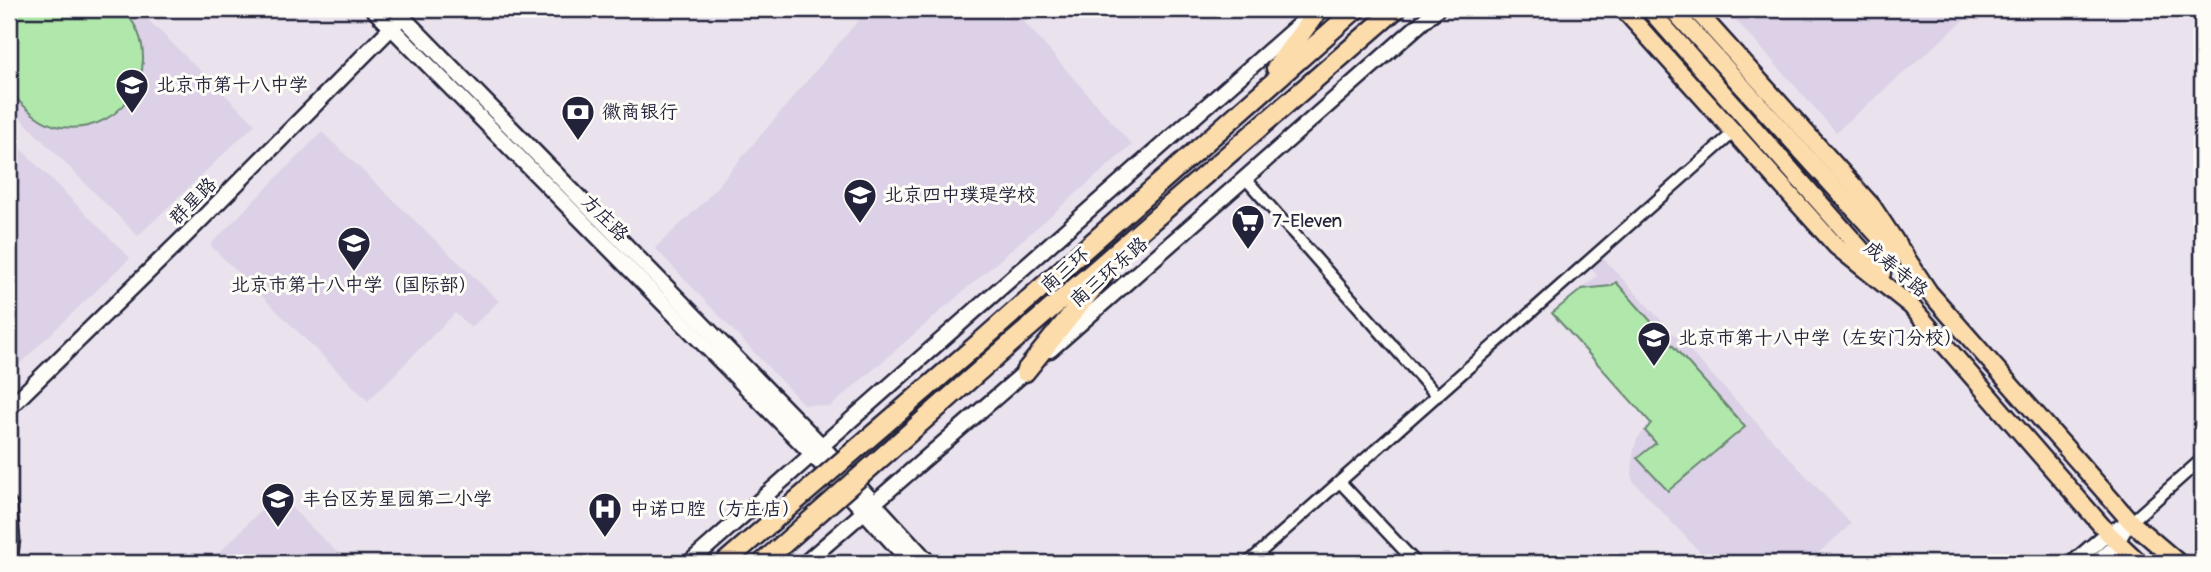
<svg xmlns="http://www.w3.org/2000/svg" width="2211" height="572" font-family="Pangolin,'LXGW WenKai TC',sans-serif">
	<rect width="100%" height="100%" fill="#eae3ed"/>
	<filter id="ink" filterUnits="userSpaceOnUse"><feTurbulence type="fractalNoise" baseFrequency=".0143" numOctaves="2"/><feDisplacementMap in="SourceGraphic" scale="14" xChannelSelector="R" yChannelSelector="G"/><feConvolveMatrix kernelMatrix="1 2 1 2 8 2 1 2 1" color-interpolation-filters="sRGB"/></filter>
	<g filter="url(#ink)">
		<!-- built -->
		<g fill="#dcd1e6">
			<path d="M9,9h128l118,115 -117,112 -129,-129z"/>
			<path d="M868,9h145l119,136 -302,262 -27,-3 -148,-156 49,-46z"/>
			<path d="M1726,9h251l-141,123z"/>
			<path d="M322,132l177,169 -28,27 -16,-15 -87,88 -158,-156z"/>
			<path d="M9,137l121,121 -121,116z"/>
			<path d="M1603,258l248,266 -44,39h-97l-78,-83 1,-27 4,-14 14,-16 -99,-110 45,-37 -6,-8z"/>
			<path d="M277,494l71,69h-139z"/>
		</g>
		<!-- green -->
		<g fill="#b0e8ab" stroke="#698573" stroke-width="2">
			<path d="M9,9h113c49,48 6,127 -61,118 -22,-3 -38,-22 -52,-36z"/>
			<path d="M1616,282l129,145 -77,64 -31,-33 19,-15 -11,-12 6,-8 -99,-110 30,-24 29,-3z"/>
		</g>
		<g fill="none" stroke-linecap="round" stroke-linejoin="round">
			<defs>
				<g id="street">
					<path d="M1245,178l192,218"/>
					<path d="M1340,482l76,81"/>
					<path d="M2118,544l13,-22 71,-63"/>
					<path d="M1248,563l485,-430"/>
				</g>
				<g id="secondary">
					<path d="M373,9l438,444 100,110"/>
					<path d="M395,9l426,436 108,118"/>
					<path d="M1050,350l387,-341"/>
					<path d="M9,408l178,-174 210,-212"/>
					<path d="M9,505l3,34 -3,24"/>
					<path d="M689,563l615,-543"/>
					<path d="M805,563l227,-197"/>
					<path d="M2073,563l35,-30 23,-11"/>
					<path d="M2095,563l23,-19"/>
				</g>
				<g id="primary">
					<path d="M1623,9l213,237 75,60 197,227 32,30"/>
					<path d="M1649,9l233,264"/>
					<path d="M1672,9l222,244"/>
					<path d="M1695,9l177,197 57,86 202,230 48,41"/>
				</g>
				<g id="highway">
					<path d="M1276,68l43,-59"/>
					<path d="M979,343l377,-334"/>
					<path d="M994,358l402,-349"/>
					<path d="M1025,372l79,-98"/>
				</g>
			</defs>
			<!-- street casing -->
			<use href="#street" stroke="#22223b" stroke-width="15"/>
			<!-- secondary casing -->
			<use href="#secondary" stroke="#22223b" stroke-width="19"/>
			<!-- primary casing -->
			<use href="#primary" stroke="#22223b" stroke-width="21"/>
			<!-- highway casing -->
			<use href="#highway" stroke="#22223b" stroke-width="23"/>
			<!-- street -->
			<use href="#street" stroke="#fdfcf7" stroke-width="10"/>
			<!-- secondary -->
			<use href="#secondary" stroke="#fdfcf7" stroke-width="14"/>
			<!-- primary -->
			<use href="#primary" stroke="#fddcac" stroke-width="16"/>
			<!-- highway -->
			<use href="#highway" stroke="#fddcac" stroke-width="18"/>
			<defs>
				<g id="highway-bridge">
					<path d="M724,563l255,-220"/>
					<path d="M762,563l232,-205"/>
				</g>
			</defs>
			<!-- highway-bridge casing -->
			<use href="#highway-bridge" stroke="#22223b" stroke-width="23" stroke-linecap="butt"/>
			<!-- highway-bridge -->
			<use href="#highway-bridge" stroke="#fddcac" stroke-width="18"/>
		</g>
	</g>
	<!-- icons -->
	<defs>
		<symbol id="school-pin" viewBox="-11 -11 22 30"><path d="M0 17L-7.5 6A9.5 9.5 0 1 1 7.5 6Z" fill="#22223b" stroke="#fdfcf7"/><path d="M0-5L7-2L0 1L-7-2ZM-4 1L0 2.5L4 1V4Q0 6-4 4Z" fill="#fff"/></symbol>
		<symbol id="bank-pin" viewBox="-11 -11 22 30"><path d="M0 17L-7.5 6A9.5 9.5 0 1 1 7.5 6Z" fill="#22223b" stroke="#fdfcf7"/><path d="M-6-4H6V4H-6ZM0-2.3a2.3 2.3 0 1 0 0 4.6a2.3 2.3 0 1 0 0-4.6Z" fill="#fff"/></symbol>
		<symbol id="supermarket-pin" viewBox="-11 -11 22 30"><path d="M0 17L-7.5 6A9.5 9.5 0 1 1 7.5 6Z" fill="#22223b" stroke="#fdfcf7"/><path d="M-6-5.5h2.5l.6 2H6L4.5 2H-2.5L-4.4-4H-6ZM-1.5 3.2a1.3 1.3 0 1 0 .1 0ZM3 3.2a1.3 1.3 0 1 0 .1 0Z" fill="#fff"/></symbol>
		<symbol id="hospital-pin" viewBox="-11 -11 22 30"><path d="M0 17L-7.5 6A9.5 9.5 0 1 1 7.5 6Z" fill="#22223b" stroke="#fdfcf7"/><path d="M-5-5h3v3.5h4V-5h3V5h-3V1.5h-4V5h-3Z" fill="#fff"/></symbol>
	</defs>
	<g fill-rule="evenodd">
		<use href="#school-pin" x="113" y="66" width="38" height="52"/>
		<use href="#bank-pin" x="559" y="93" width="38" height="52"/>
		<use href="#school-pin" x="841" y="176" width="38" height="52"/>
		<use href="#supermarket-pin" x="1229" y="202" width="38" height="52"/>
		<use href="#school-pin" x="335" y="224" width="38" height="52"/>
		<use href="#school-pin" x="1635" y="319" width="38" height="52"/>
		<use href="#school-pin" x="259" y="480" width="38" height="52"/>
		<use href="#hospital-pin" x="586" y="490" width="38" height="52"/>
	</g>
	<g text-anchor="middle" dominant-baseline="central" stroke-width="6" stroke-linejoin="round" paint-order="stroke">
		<!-- poi labels -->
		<g font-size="19" fill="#22223b" stroke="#fdfcf7" text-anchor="start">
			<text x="156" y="85">北京市第十八中学</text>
			<text x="602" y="112">徽商银行</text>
			<text x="884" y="195">北京四中璞瑅学校</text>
			<text x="1272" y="221">7-Eleven</text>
			<text x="354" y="285" text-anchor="middle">北京市第十八中学（国际部）</text>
			<text x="1678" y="338">北京市第十八中学（左安门分校）</text>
			<text x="302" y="499">丰台区芳星园第二小学</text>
			<text x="630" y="509">中诺口腔（方庄店）</text>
		</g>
		<!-- street labels -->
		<g font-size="19" fill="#22223b" stroke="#fdfcf7">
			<text transform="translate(193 201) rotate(-45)">群星路</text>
			<text transform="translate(605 218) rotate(45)">方庄路</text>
			<text transform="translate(1896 269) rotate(40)">成寿寺路</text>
			<text transform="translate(1065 270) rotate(-41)">南三环</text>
			<text transform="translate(1109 272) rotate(-41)">南三环东路</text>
		</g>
	</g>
	<!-- margin -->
	<rect width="2211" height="572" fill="none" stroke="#fdfcf7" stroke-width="35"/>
	<rect x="18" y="18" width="2176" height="537" fill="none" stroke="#22223b" stroke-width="2.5" filter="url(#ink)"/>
</svg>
